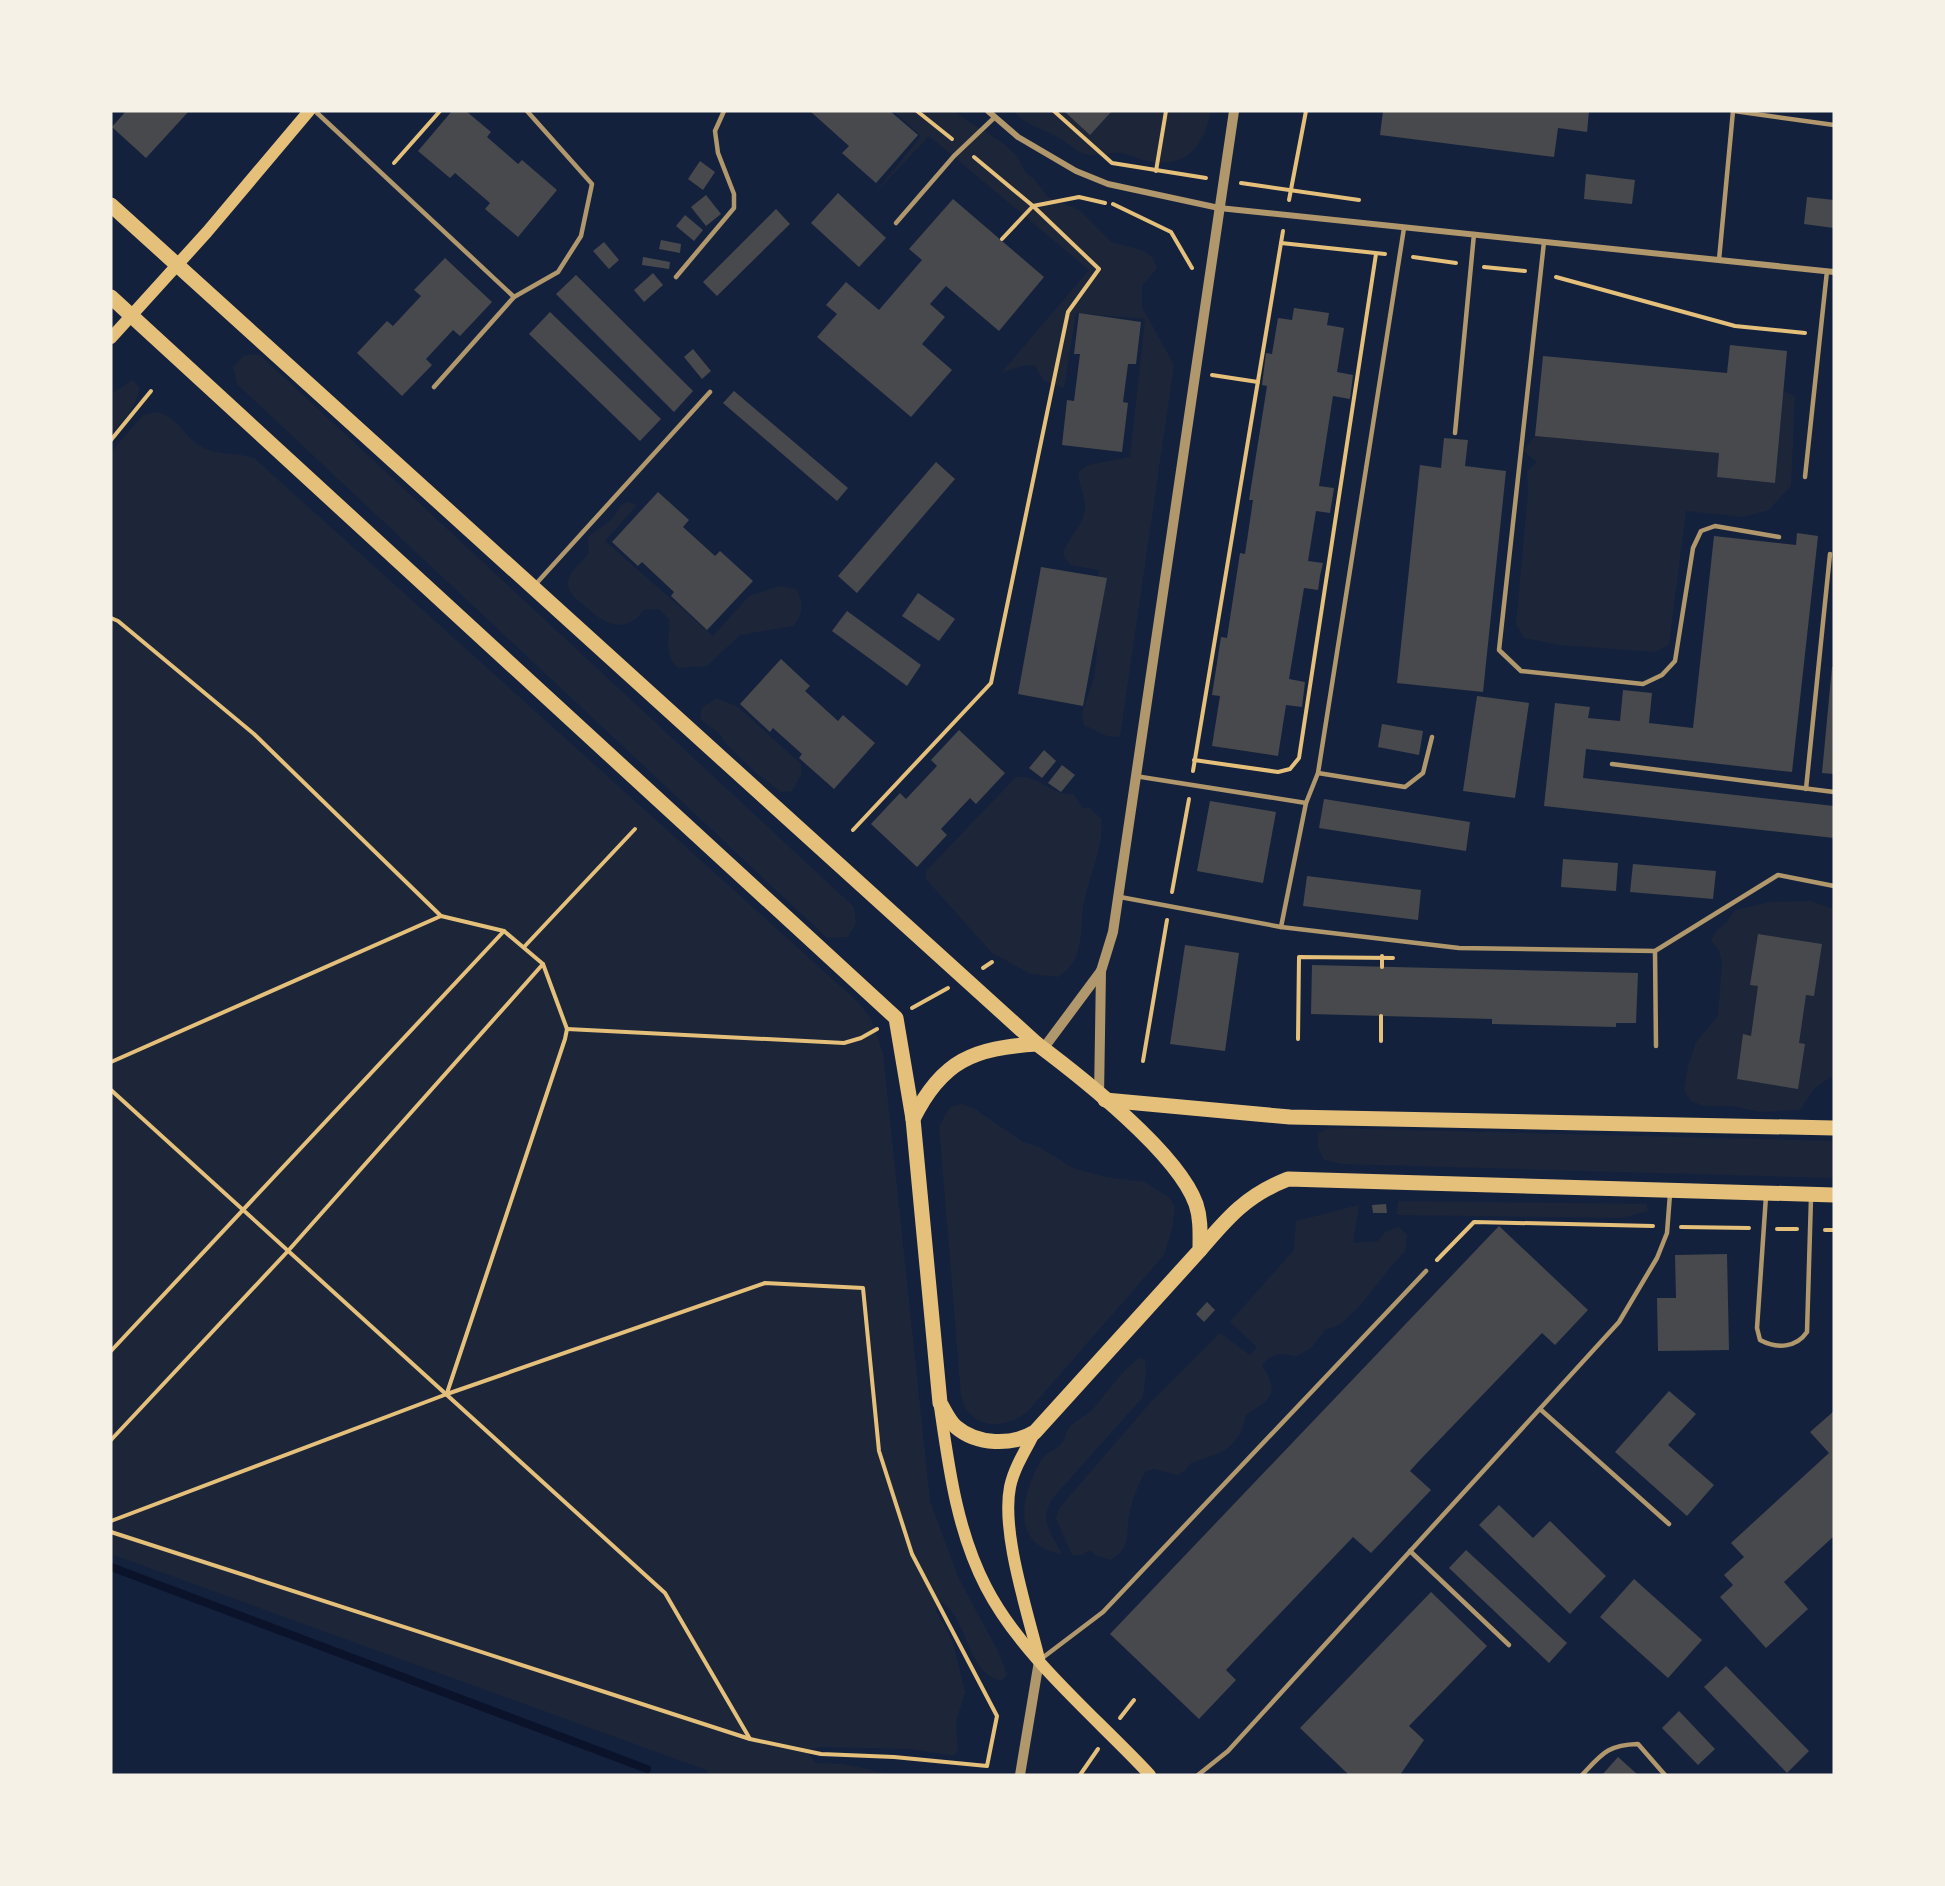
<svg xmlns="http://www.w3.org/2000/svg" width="1945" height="1886" font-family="'Libre Baskerville',serif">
	<rect width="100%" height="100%" fill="#14213d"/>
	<!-- green -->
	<g fill="#1d2539">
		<path d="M893,111h60l51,33 13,12 8,16 9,7 13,17 32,14 32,32 33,9 9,7 4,10 -15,18v21l32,58 -54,372 -13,-1 -23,-11 -2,-12 12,-35 3,-26 -5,-41 7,-41 -29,-5 -7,-11c5,-17 21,-28 22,-46 1,-14 -8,-23 -6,-37l9,-6 42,-8 15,-138 -69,-6 -12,75 -20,-7 -9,-15 -8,-1 -25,7 87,-102 -160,-134 -58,62 50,-62z"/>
		<path d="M1014,111h197c-8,38 -26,59 -68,49 -7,-2 -14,-6 -21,-7 -11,-1 -22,3 -33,2 -13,-2 -18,-10 -28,-16 -16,-10 -34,-12 -47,-28z"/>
		<path d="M252,354l8,1 594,552 2,16 -8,14 -21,1 -589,-553 -5,-18 11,-11z"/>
		<path d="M133,380l6,7c-1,18 -15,34 -28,46v-39z"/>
		<path d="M1783,391l12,5 -4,90 -22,24 -26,7 -57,-6 -17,134 -14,7 -95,-7 -36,-7 -8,-14 12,-132 -1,-21 10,-9 -14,-11 12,-15 184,17 -2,24 57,6z"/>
		<path d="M156,412c21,3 27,24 44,34 17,10 36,6 54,12l604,544 13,17 12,34 47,448 29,78 40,74 8,22 -6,6c-37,-10 -32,-66 -63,-81l-2,11 16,29 13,52 -9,30 2,29 -5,5 -42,-7 -92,-2 -7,2 -3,5 6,9 29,1 49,11h-187l3,-4 -598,-217v-1102l32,-37z"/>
		<path d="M628,502l9,3 -32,36 108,95 36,-40 30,-10 17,3c8,13 7,26 -3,37l-53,9 -33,31 -29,2c-16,-14 -7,-31 -9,-49l-10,-10 -15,1c-20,26 -39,14 -59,-4 -7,-6 -17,-12 -17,-23 1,-13 15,-20 21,-31l-1,-15 24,-18 9,-14z"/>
		<path d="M716,698l22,9 63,57v11l-9,16 -11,1 -25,-19 -31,-30 -5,-9 -20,-15 2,-11z"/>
		<path d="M1016,777c24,-2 35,19 58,17l8,14h8l11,11c3,26 -10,53 -16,78 -7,28 3,62 -27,80l-27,-3 -39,-21 -67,-75 2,-8z"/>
		<path d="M1811,901l23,8v166l-19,13 -15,22 -40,2 -29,-6h-27l-13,-5 -7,-11 4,-24 8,-24 22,-26 4,-54 -3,-12 -8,-9 6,-11 10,-8 8,-12 36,-8z"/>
		<path d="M963,1104l12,5 48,33 16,5 34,21 32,9 39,5 25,15 6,10 -3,22 -8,26 -135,155c-23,22 -62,19 -68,-15l-22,-269 11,-19z"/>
		<path d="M1329,1128l505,13v37l-491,-14 -19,-4 -6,-12v-15z"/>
		<path d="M1398,1201l248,3 2,7 -27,7 -224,-3z"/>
		<path d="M1359,1205l-6,38 25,-2 7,-9 14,-5 8,8 -2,17c-20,16 -54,77 -79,77l-15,19 -14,8c-17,-2 -23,-5 -35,9 18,28 10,34 -16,50 -8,36 -24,37 -55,48l-6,8 -7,4 -24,-6 -8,2c-7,12 -13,26 -16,40 -5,19 3,38 -20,49l-15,-5 -4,-5 -9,5h-10l-16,-37 4,-11 91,-105 69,-69 30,22 7,-8 -27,-25 64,-72 2,-29z"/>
		<path d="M1139,1358l6,2 1,12 -3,25 -91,102c-13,24 -1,33 10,55 -53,-8 -41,-61 -20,-95 4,-6 13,-9 18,-14 5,-5 5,-10 8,-16 5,-8 19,-13 25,-20 13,-15 31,-41 46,-51z"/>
	</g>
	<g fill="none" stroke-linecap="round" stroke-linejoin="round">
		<!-- stream -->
		<path stroke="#0b132b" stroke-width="8" d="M111,1567l536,202"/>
	</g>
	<!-- building -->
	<g fill="#48494c">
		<path d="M126,111h63l-43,47 -34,-31z"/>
		<path d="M452,111h14l25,21 -4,5 31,27 4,-4 35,30 -39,47 -33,-28 5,-6 -35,-30 -5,5 -32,-27z"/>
		<path d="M810,111h80l28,24 -42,48 -34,-30 7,-7z"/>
		<path d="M1064,111h48l-22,24z"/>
		<path d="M1383,111h206l-2,21 -29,-4 -4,29 -174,-22z"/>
		<path d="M700,161l15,11 -12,18 -15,-11z"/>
		<path d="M1586,174l49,6 -3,24 -48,-5z"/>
		<path d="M838,193l48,45 -27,29 -48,-44z"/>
		<path d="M706,195l15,19 -15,12 -15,-19z"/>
		<path d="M1807,197l27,3v28l-30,-4z"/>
		<path d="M953,199l91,78 -45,54 -53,-45 -16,18 15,13 -23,27 30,26 -41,47 -94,-80 20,-23 -11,-9 20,-23 33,28 43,-50 -13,-11z"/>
		<path d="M776,209l14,15 -73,72 -14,-14z"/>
		<path d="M685,215l18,15 -9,11 -18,-15z"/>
		<path d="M661,240l20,4 -1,9 -21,-4z"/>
		<path d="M604,242l15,18 -10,9 -16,-18z"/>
		<path d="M643,257l27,5 -1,7 -27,-4z"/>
		<path d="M445,258l47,44 -32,34 -7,-6 -27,29 6,6 -30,31 -45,-43 30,-32 6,5 28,-30 -7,-6z"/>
		<path d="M653,273l10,12 -19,17 -10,-12z"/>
		<path d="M576,275l117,116 -19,21 -118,-118z"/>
		<path d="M1294,308l35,5 -2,12 17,3 -7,44 16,3 -3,24 -17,-3 -14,90 15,2 -4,25 -14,-2 -8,50 15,2 -3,13 -2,14 -14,-2 -15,91 16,3 -3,25 -16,-2 -8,51 -66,-10 8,-50 -8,-1 9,-58 6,1 13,-85 5,1 8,-54h-4l18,-114 -5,-1 4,-32 6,1 6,-36 14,2z"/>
		<path d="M550,312l111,107 -21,22 -111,-107z"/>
		<path d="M1079,313l62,9 -5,42h-8l-5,38 5,1 -6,49 -60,-7 5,-45 7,1 6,-47h-6z"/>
		<path d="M1730,345l57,6 -12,132 -58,-6 2,-24 -184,-17 8,-80 184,17z"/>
		<path d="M693,349l18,22 -9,8 -18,-22z"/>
		<path d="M734,391l114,97 -11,13 -114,-98z"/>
		<path d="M1444,438l24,2 -3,26 41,5 -23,221 -86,-9 23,-218 21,3z"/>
		<path d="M936,462l19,17 -98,114 -19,-17z"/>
		<path d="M658,492l31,28 -6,7 32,29 5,-5 33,30 -46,49 -36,-34 3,-4 -32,-30 -4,4 -26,-24z"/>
		<path d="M1797,533l21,3 -26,236 -206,-23 -3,29 251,28v32l-290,-32 11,-103 35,4 -2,11 32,3 3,-31 29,3 -3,30 44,5 21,-192 82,9z"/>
		<path d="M1041,567l66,11 -24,128 -65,-12z"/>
		<path d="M918,593l37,26 -16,22 -37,-25z"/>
		<path d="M847,611l74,54 -14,21 -75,-55z"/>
		<path d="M781,659l29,27 -5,5 33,30 5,-6 32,28 -41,46 -35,-31 3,-4 -29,-26 -3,4 -30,-28z"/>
		<path d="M1832,667h2v107l-12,-1z"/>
		<path d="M1477,696l52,7 -14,95 -52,-7z"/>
		<path d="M1382,724l41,7 -4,24 -41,-8z"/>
		<path d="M959,730l46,43 -29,31 -6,-6 -29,31 6,6 -30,32 -46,-43 29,-31 6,6 31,-33 -6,-6z"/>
		<path d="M1044,750l12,11 -14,17 -13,-10z"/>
		<path d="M1062,765l13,10 -14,17 -13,-9z"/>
		<path d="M1324,799l146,23 -4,29 -147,-23z"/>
		<path d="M1210,801l66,11 -13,71 -66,-12z"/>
		<path d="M1563,859l55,4 -2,28 -55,-4z"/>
		<path d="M1633,864l83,7 -3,28 -83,-7z"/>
		<path d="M1307,876l114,14 -3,30 -115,-14z"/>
		<path d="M1758,934l64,10 -8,52 -8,-1 -7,48 6,1 -7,45 -61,-10 6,-45 8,2 7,-50 -8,-1z"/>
		<path d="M1185,945l54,8 -14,98 -55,-7z"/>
		<path d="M1312,965l326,8 -2,50h-20v4l-124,-3v-5l-181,-5z"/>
		<path d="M1386,1204l1,9h-14l-1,-8z"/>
		<path d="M1499,1226l89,84 -33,35 -13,-12 -123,128 -9,10 21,19 -60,63 -18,-16 -127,133 10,10 -37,39 -89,-85z"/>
		<path d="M1727,1254l2,96 -71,1 -1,-53h19l-1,-43z"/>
		<path d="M1207,1302l8,8 -11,12 -8,-8z"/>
		<path d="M1669,1391l27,23 -28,31 46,40 -27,31 -72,-64z"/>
		<path d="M1834,1411v125l-50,46 24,27 -42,39 -46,-51 13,-12 -9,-10 20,-18 -13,-14 98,-90 -19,-21z"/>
		<path d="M1499,1505l34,33 17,-17 56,55 -36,38 -91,-89z"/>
		<path d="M1466,1550l101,93 -18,20 -100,-95z"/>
		<path d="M1634,1579l68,61 -34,38 -68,-61z"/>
		<path d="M1431,1592l56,54 -78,80 15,14 -24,35h-51l-49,-47z"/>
		<path d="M1726,1666l83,85 -22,22 -83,-86z"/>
		<path d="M1679,1711l36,38 -17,16 -36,-37z"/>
		<path d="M1618,1757l20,18h-36z"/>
	</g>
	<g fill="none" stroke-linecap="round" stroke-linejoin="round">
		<!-- path -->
		<g stroke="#e5c07b" stroke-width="4">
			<path d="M917,111l35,28"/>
			<path d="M1054,111l58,52 94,15"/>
			<path d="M394,163l46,-52"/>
			<path d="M1156,171l10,-60"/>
			<path d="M1241,183l118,17"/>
			<path d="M1289,200l17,-89"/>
			<path d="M1113,204l58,28 21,36"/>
			<path d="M1002,239l31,-33 46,-9 26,6"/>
			<path d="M1281,243l104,11"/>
			<path d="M1413,257l43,6"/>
			<path d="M1484,267l41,4"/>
			<path d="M1556,277l179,49 70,7"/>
			<path d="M1212,375l46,7"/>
			<path d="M111,440l40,-49"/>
			<path d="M111,618l7,3 136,113 187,182"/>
			<path d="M1194,760l84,12 12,-3 9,-11 77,-504"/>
			<path d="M1193,771l90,-540"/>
			<path d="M853,830l138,-147 77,-371 31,-43 -66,-63 -59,-49"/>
			<path d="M1172,892l17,-93"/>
			<path d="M524,947l111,-118"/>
			<path d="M1382,967v-11"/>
			<path d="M983,968l9,-6"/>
			<path d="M912,1008l36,-20"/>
			<path d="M567,1029l277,14 17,-5 16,-9"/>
			<path d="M1298,1039l1,-82 94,1"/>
			<path d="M1381,1041v-25"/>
			<path d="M1143,1061l24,-141"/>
			<path d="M111,1062l330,-146 63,15 39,33 24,65 -2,10 -118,354"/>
			<path d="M111,1090l554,503 85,146"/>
			<path d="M1681,1227l68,1"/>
			<path d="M1777,1229h20"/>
			<path d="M1825,1230h9"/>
			<path d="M1437,1260l37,-38 179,4"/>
			<path d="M111,1351l393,-420"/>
			<path d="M111,1440l177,-189 255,-287"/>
			<path d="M111,1521l336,-127 318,-111 98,5 16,163 33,103 85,162 -10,50 -93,-9 -73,-3 -71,-15 -639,-207"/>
			<path d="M1120,1718l14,-18"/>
			<path d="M1080,1775l18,-26"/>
		</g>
		<!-- service -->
		<g stroke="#b1986c" stroke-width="4.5">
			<path d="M315,111l199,186"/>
			<path d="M1734,111l100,14"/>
			<path d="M896,223l58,-67 41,-39"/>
			<path d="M1544,242l-45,408 22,21 122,13 19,-9 13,-14 18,-113 8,-17 14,-5 64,11"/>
			<path d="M1719,260l14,-149"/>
			<path d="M676,277l58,-69v-14l-16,-41 -3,-22 9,-20"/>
			<path d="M434,387l80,-90 44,-25 23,-36 11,-52 -65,-73"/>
			<path d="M1455,433l19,-199"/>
			<path d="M1805,477l22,-206"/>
			<path d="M534,586l176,-194"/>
			<path d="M1612,764l222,28"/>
			<path d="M1318,773l87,14 18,-14 9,-36"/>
			<path d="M1135,776l171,27"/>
			<path d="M1806,789l24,-235"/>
			<path d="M1120,897l161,30 178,21 196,3 123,-76 56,11"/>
			<path d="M1281,927l25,-124 12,-30 86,-545"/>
			<path d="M1655,951l1,95"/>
			<path d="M1766,1196l-9,132 3,12c17,9 36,8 47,-8l4,-134"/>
			<path d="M1540,1409l129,115"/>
			<path d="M1410,1551l99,94"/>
			<path d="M1041,1659l62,-47 323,-341"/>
			<path d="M1198,1775l30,-24 391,-429 38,-64 10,-25 3,-39"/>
			<path d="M1582,1775c20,-21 25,-30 56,-31l27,31"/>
		</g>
		<!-- minor -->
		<path stroke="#b1986c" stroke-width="6" d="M988,111l30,26 58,34 32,13 111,24 615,64"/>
		<!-- tertiary -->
		<g stroke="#b1986c" stroke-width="10">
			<path d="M1043,1049l58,-78"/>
			<path d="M1099,1096l2,-125 12,-39 121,-821"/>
			<path d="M1020,1775l19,-114"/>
		</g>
		<!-- secondary -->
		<g stroke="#e5c07b" stroke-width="12">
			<path d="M111,338l96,-106 102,-121"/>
			<path d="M940,1407c9,62 17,124 46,180 36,70 110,130 164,188"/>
			<path d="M1035,1432c-9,17 -21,36 -25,55 -9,46 18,126 29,172"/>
		</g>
		<!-- primary -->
		<g stroke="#e5c07b" stroke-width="15">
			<path d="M111,205l926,839"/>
			<path d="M111,297l785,721 17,101"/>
			<path d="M1037,1044c44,33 141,109 159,160 5,15 4,30 4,46l-165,182c-23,14 -58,13 -79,-5 -7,-6 -11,-16 -16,-24l-27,-284c29,-59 61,-71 124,-75z"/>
			<path d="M1105,1100l185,17 544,11"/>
			<path d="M1200,1250c28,-33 47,-55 88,-71l546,16"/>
		</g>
	</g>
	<!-- border -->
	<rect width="1945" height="1886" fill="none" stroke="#f6f1e7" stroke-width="225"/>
</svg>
